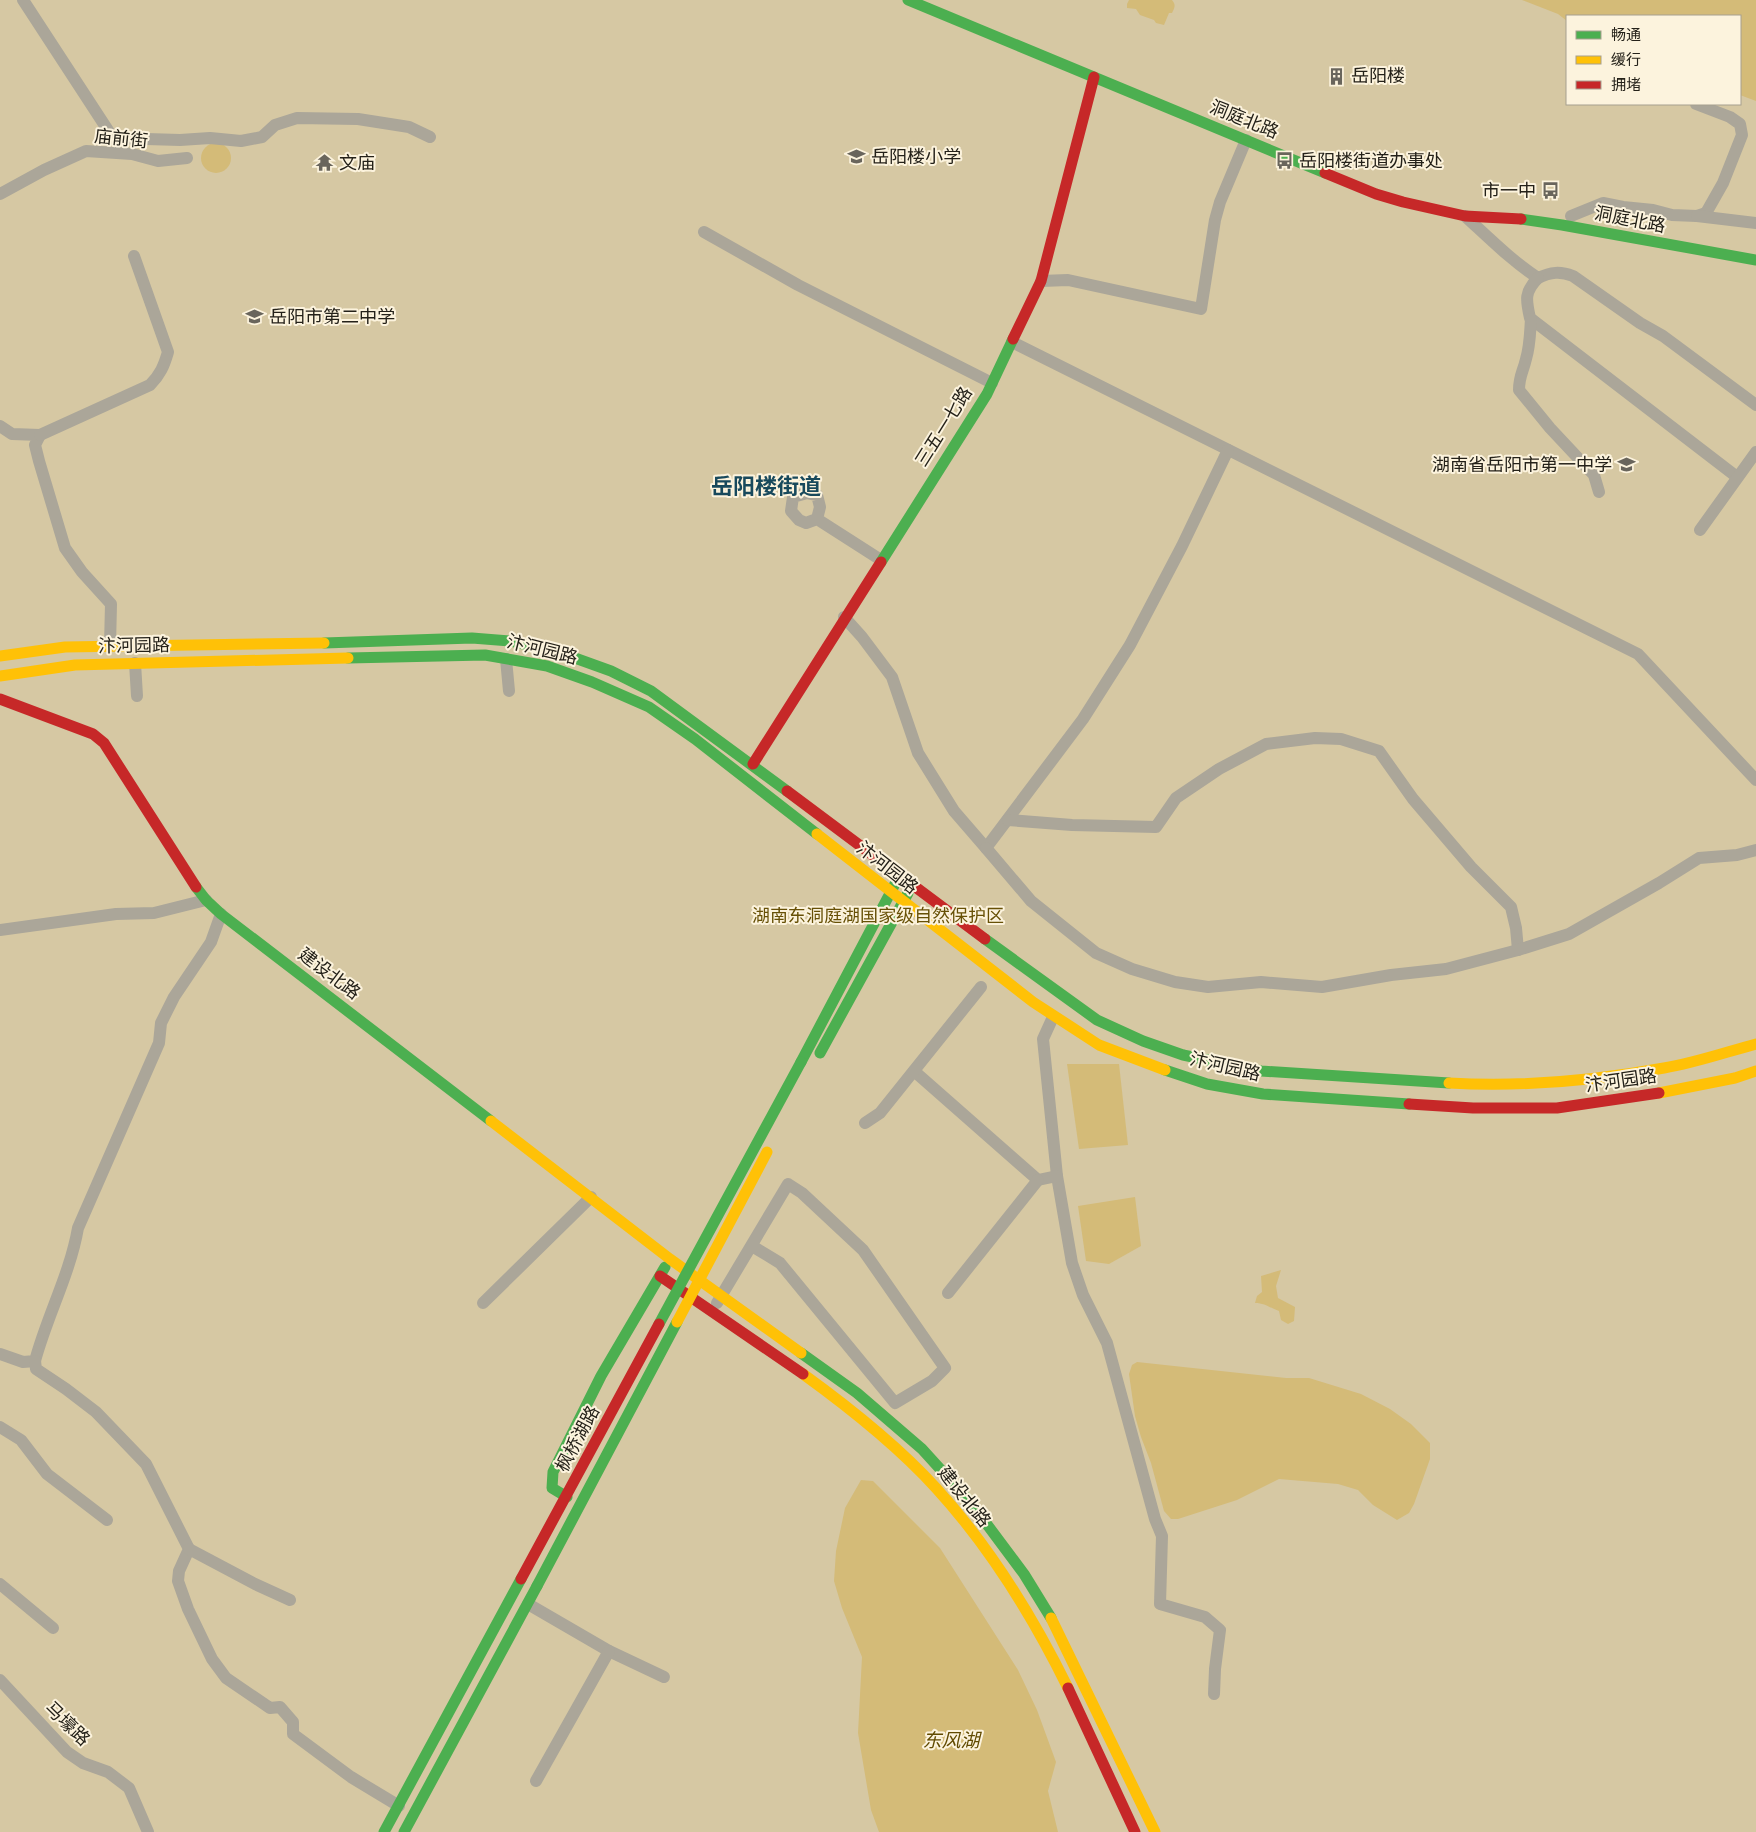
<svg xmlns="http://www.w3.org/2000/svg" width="1756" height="1832" font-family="'Source Sans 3','Noto Sans SC',sans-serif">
	<rect width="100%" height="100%" fill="#e8e3d7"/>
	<!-- green -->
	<path fill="#d6c8a3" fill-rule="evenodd" d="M0,0h1756v1832h-1756zM1567,16h173v88h-173z"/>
	<!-- water -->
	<g fill="#d4bb78">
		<path d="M1129,0h43c4,5 3,7 0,13h-3l-5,12 -8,-2 -2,-3 -14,-5 -4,-6 -9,-1v-4z"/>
		<path d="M1522,0h234v101l-16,-6v-79h-173v5l-9,-7z"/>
		<circle cx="216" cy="158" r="15"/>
		<path d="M1067,1064h52l9,81 -49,4z"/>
		<path d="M1135,1197l6,49 -32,18 -23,-3 -8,-55z"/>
		<path d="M1281,1270l-5,16 2,12 17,9 -1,14 -6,3 -7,-4 -2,-9c-9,-3 -14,-8 -24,-8l2,-7 5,-4 -1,-16z"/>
		<path d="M1137,1362l149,16h23l52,16 29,15 21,15 19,19v16l-16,45 -5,9 -12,7 -24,-15 -15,-15 -20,-6 -59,-5 -42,21 -59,19h-7l-7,-8 -13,-48 -10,-26 -6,-21 -6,-42 3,-9z"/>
		<path d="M861,1480l12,1 67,67 78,122 19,40 19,52 -8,29 10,41h-179l-8,-22 -13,-77 4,-76 -20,-49 -8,-27 2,-30 9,-43z"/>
	</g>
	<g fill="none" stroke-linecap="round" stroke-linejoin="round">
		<!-- street -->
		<g stroke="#aba699" stroke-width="12">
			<path d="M23,0l90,138 67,2 30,-2 31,3 21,-4 13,-12 22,-7 61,1 51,8 21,10"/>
			<path d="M0,194l44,-24 42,-19 46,3 26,7 29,-3"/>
			<path d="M1465,216c24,22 47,45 73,62 13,-6 22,-7 35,-2l67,47 23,13 93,69"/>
			<path d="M1571,216l32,-13 20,4 30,3 19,5 25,1 9,-3 17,-30 19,-48 -2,-11 -10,-7 -34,-13"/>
			<path d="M1697,216l59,7"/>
			<path d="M704,232l94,53 194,98"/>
			<path d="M1538,278c-14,14 -12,22 -8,40l207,159"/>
			<path d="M1041,281l27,-1 133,29 14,-89 5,-18 26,-62"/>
			<path d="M1531,319c-1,14 -1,27 -5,40 -3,13 -7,17 -7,31l31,38 44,47 5,17"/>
			<path d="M1012,342l626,312 118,126"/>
			<path d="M0,426l12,8 28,1 -5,10 4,16 26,87 17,24 29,32 -1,42"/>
			<path d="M40,435l110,-50c10,-10 14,-19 18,-33l-34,-96"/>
			<path d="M817,519l3,-12 -3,-12 -10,-2 -14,4 -2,14 8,9 7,3 11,-4 64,41"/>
			<path d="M1700,530l56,-78"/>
			<path d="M844,617l18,20 30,40 26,76 36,58 32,37 97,-129 47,-74 52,-99 46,-96"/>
			<path d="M506,659l3,32"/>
			<path d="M135,663l2,33"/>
			<path d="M1008,820l64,5 84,2 20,-29 43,-29 47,-25 49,-6 26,1 38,12 34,48 58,68 40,40 5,21 2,22"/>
			<path d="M986,848l45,53 65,52 36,16 43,13 33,5 53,-5 61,5 69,-12 55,-6 72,-19 51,-16 90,-51 40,-25 38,-3 19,-5"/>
			<path d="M0,930l116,-16 38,-1 52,-13"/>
			<path d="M1053,1017l-10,22 14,137 15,87 11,32 24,48 48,176 7,17 -2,68 45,13 15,13 -5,39 -1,25"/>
			<path d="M914,1071l124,109 19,-4"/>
			<path d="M865,1123l15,-10 101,-126"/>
			<path d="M948,1293l90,-113"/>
			<path d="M483,1303l108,-106"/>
			<path d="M717,1303l71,-119 14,9 61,57 82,118 -13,13 -37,22 -115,-140 -28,-17"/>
			<path d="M0,1354l23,8 12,-1c12,-45 35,-87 43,-133l81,-185 2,-20 13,-26 37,-55 10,-28"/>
			<path d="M35,1361l1,8 30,20 30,23 50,52 43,85 -10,22 -1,10 10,28 24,50 14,19 44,30 10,-1 13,15v12l58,43 48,29"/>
			<path d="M0,1427l21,13 26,34 60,46"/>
			<path d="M189,1549l66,35 35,16"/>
			<path d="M0,1584l53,44"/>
			<path d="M528,1604l81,47 55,26"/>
			<path d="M0,1680l67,72 16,11 25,9 21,16 19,44"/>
			<path d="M536,1781l73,-130"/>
		</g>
		<!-- fast -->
		<g stroke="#4caf50" stroke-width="11">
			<path d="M908,0l417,173"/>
			<path d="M1521,219l41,6 194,35"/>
			<path d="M881,562l106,-168 26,-55"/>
			<path d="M324,643l148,-5 38,3 51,12 50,18 40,20 136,100"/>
			<path d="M348,658l137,-3 62,11 45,16 57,25 46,32 122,95"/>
			<path d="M196,887l10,13 15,14 270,207"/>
			<path d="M985,939l112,81 46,21 40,14 78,16 188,12"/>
			<path d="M820,1053l88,-160"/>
			<path d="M801,1062l95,-180"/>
			<path d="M1165,1070l42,14 56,10 146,10"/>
			<path d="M801,1353l56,40 65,56 49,54 53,71 27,44"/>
			<path d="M567,1497l-15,-9 1,-16 48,-96 64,-109"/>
			<path d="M384,1832l137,-253"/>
			<path d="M404,1832l133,-246"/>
		</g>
		<!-- slow -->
		<g stroke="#ffc107" stroke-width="11">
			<path d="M0,656l65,-9 259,-4"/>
			<path d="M0,676l75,-11 273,-7"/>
			<path d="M817,834l216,168 66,43 66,25"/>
			<path d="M1449,1083c72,4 144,-2 215,-15 31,-5 62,-16 92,-24"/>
			<path d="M1659,1093l76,-15 21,-7"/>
			<path d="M491,1121l179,138 131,94"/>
			<path d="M803,1374c47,34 94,71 133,114 54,59 97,129 132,200"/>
			<path d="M1051,1618l104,214"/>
		</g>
		<!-- jam -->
		<g stroke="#c62828" stroke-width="11">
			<path d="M1325,173l51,21 27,8 62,14 56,3"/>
			<path d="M1013,339l28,-58 53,-204"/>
			<path d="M0,699l93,35 11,9 92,144"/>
			<path d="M753,764l128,-202"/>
			<path d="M787,791l198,148"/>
			<path d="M1409,1104l64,4h84l102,-15"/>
			<path d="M660,1276l143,98"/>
			<path d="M1068,1688l67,144"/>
		</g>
		<!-- fast-bridge -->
		<g stroke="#4caf50" stroke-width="11">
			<path d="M659,1324l142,-262"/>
			<path d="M537,1586l140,-264"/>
		</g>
		<!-- slow-bridge -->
		<path stroke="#ffc107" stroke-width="11" d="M677,1322l90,-170"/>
		<!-- jam-bridge -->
		<path stroke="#c62828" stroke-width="11" d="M521,1579l138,-255"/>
	</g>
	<!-- icons -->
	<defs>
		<symbol id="building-bare" viewBox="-9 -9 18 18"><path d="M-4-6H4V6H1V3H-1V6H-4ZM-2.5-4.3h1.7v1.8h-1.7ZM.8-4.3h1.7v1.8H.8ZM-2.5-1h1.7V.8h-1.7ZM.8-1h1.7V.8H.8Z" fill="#69655c" stroke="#fcf3dd" stroke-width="2.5" paint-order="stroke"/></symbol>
		<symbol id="school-bare" viewBox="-9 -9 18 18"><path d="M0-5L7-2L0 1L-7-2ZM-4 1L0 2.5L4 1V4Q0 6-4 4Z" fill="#69655c" stroke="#fcf3dd" stroke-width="2.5" paint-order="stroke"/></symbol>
		<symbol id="bus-bare" viewBox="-9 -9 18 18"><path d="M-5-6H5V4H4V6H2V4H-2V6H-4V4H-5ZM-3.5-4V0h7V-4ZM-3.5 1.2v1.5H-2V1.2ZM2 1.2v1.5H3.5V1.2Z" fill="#69655c" stroke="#fcf3dd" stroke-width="2.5" paint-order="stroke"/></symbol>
		<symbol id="temple-bare" viewBox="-9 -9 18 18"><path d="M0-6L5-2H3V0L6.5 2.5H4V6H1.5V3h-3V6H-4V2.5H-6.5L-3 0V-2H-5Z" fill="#69655c" stroke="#fcf3dd" stroke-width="2.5" paint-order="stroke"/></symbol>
	</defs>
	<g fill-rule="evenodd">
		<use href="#building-bare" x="1324" y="64" width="25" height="25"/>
		<use href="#school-bare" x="844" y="144" width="25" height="25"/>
		<use href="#bus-bare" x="1272" y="148" width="25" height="25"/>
		<use href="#temple-bare" x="312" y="150" width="25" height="25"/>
		<use href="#bus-bare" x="1538" y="178" width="25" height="25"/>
		<use href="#school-bare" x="242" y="304" width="25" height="25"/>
		<use href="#school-bare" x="1614" y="452" width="25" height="25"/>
	</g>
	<g text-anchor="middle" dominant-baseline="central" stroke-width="4" stroke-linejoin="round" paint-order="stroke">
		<!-- poi labels -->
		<g font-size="18" fill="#242119" stroke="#fcf3dd" text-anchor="start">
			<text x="1351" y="76">岳阳楼</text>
			<text x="871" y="157">岳阳楼小学</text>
			<text x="1299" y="161">岳阳楼街道办事处</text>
			<text x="339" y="163">文庙</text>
			<text x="1536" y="191" text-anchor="end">市一中</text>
			<text x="269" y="317">岳阳市第二中学</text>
			<text x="1612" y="465" text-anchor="end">湖南省岳阳市第一中学</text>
		</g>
		<!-- street labels -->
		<g font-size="18" fill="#242119" stroke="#fcf3dd">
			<text transform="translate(1244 120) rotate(22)">洞庭北路</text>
			<text transform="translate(121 139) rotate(6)">庙前街</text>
			<text transform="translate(1630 220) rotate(11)">洞庭北路</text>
			<text transform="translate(944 427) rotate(-58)">三五一七路</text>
			<text transform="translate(134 646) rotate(-1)">汴河园路</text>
			<text transform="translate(542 650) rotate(14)">汴河园路</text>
			<text transform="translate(887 868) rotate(38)">汴河园路</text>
			<text transform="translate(329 974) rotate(37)">建设北路</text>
			<text transform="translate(1225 1067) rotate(13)">汴河园路</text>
			<text transform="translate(1621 1081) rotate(-8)">汴河园路</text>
			<text transform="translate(578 1439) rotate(-62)">枫桥湖路</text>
			<text transform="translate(964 1497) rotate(51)">建设北路</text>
			<text transform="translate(67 1724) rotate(44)">马壕路</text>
		</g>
		<!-- park labels -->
		<g font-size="18" fill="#675006" stroke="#fcf3dd">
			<text x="878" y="916">湖南东洞庭湖国家级自然保护区</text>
		</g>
		<!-- water labels -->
		<g font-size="19" font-style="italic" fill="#614a00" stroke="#fcf3dd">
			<text x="951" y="1741">东风湖</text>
		</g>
		<!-- district labels -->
		<g font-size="22" font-weight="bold" fill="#18495c" stroke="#fcf3dd">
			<text x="766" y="487">岳阳楼街道</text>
		</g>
	</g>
	<!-- legend -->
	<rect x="1566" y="15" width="175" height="90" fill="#fcf3dd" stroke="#a69f8f"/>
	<rect x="1576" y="31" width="25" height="8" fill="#4caf50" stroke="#a69f8f"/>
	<text x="1611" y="40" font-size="15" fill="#242119">畅通</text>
	<rect x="1576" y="56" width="25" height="8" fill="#ffc107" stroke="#a69f8f"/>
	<text x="1611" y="65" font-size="15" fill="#242119">缓行</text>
	<rect x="1576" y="81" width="25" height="8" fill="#c62828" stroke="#a69f8f"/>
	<text x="1611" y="90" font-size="15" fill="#242119">拥堵</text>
</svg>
